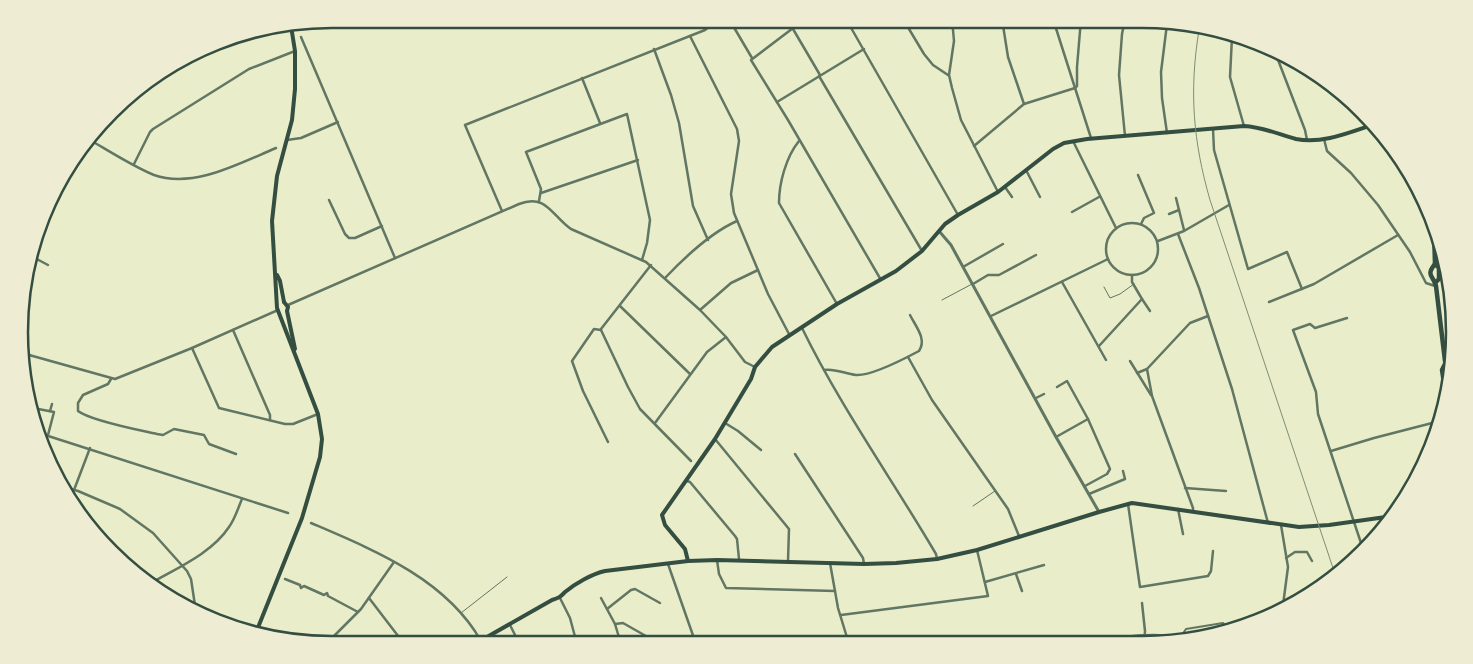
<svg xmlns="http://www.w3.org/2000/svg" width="1473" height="664" font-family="Rubik,sans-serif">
	<rect width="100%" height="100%" fill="#e9edc9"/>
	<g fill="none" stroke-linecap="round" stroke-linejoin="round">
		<!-- service -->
		<g stroke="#617663" stroke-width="1">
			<path d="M1104,287l6,11 10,-4 14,-10"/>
			<path d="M942,300l30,-16"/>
			<path d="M973,506l22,-15"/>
			<path d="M461,613l46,-36"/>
		</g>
		<!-- pedestrian -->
		<path stroke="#617663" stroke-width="2" d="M1179,639l7,-10 37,-6 4,4"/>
		<!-- minor -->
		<g stroke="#617663" stroke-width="2.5">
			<path d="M729,19l23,39"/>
			<path d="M805,19l-54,41 37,60 93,160"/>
			<path d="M846,19l112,196"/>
			<path d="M903,19l21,35 9,11 15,10"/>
			<path d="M952,19l2,22 -5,34 3,13 9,32 37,72"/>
			<path d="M1002,19l6,38 16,47"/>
			<path d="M1053,19l38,119"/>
			<path d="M1125,19l-3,15 -3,41 6,61"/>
			<path d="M1167,24l-6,48 1,26 5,35"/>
			<path d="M793,29l27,46"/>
			<path d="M690,36l47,93 2,12 -8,53 3,19 34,81 21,40"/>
			<path d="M301,37l94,221"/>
			<path d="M1232,37l-2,40 14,49"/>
			<path d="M654,49l17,46 8,28 14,83 15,34"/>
			<path d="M1275,52l30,78 2,10"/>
			<path d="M819,76l103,175"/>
			<path d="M582,78l18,45"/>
			<path d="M1075,88l2,-2v-19l4,-48"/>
			<path d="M777,102l87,-53"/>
			<path d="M1213,129l1,21 34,119 39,-17 15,37"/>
			<path d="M1324,139l3,12 24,22 27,32 32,47 16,31 9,3"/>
			<path d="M90,140c19,11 44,27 64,35 40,14 86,-12 122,-27"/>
			<path d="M287,140l14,-2 37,-16"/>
			<path d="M799,141c-13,16 -20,42 -20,62l58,101"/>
			<path d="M1073,141l43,87"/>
			<path d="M974,146l50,-42 51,-16"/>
			<path d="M134,164l16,-32 3,-3 96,-60 46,-18"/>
			<path d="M1026,170l14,27"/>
			<path d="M1138,175l16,38 -10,5 -3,6"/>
			<path d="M58,182l6,-11"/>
			<path d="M1005,187l7,10"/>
			<path d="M541,193l97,-33"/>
			<path d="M1176,198l8,32"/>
			<path d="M329,200l16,34 4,4h6l27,-12"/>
			<path d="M539,201l2,-12 -15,-37 101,-38 23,106 -3,23 -5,17"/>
			<path d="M502,211l-37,-86 240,-95 14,-11"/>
			<path d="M1072,212l27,-15"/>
			<path d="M1169,214l10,-4"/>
			<circle cx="1132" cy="249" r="26"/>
			<path d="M1178,234l21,54 33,101 36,134"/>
			<path d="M1158,241l26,-10 45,-26"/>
			<path d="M31,256l17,9"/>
			<path d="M963,267l40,-23"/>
			<path d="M665,278c19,-20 47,-46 72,-57"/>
			<path d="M1062,282l44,78"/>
			<path d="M973,284l15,-9h11l37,-20"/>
			<path d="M1142,299l8,12"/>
			<path d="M1269,302l45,-18 84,-49"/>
			<path d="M288,305l231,-101c27,-11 33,12 52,25l75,33 54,48 26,27 19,25 10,5"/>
			<path d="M620,306l70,68"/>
			<path d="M700,310l31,-27 27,-13"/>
			<path d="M991,316l117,-57"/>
			<path d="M1347,318l-32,10 -5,-4 -17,6 23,62 2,22 45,135"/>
			<path d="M802,328c38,78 90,151 134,226l1,5"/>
			<path d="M601,329l50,-64"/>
			<path d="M233,330l37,85v5"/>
			<path d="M601,330l27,57 12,22 51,52"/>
			<path d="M601,330l-7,-1 -22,32 11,30 25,51"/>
			<path d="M1099,346l43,-47 -10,-17v-7"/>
			<path d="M192,348l27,60 66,16h8l25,-10"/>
			<path d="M22,353l93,26 77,-31 86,-38"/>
			<path d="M908,357l24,43 76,109 11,27"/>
			<path d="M1130,361l21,34"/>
			<path d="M824,370c11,-2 21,4 32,5 16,1 48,-16 63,-24 8,-12 -3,-24 -9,-36"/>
			<path d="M1137,373l10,-4"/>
			<path d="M111,379l-3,5 -25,11 -5,8v8c13,10 61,19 79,23l6,1 11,-6 30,6 5,9 27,10"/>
			<path d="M1036,398l8,-4"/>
			<path d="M33,408l21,4 -6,23"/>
			<path d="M50,411l2,-7"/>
			<path d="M655,423l52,-71 19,-15"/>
			<path d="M725,423l13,8 23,19"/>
			<path d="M42,434l246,79"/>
			<path d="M1056,437l32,-18 -21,-38 -10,6"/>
			<path d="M715,439l74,90 -1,32"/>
			<path d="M1331,451l43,-13 62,-16"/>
			<path d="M795,454l68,104 1,6"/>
			<path d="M687,481l3,1 45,54 2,3 2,20"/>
			<path d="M60,486l18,5 42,18 33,24 34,38 4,8 5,33"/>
			<path d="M1085,486l22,-12 3,-5 -22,-50"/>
			<path d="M1185,488l41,3"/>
			<path d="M74,490l16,-42"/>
			<path d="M1089,494l36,-15 -2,-8"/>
			<path d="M70,500l1,-11"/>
			<path d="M1128,504l12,83 68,-11 3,-5 2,-20"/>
			<path d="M1178,509l5,25"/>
			<path d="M1193,512v-4l-41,-112 -5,-27 43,-46 18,-7"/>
			<path d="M311,523c63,27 135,56 170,118"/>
			<path d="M1281,525l7,42 -5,38"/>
			<path d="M1286,558l9,-6h12l5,9"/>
			<path d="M717,560l2,14 7,14 109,3"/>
			<path d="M830,563l8,45 11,36"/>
			<path d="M668,564l28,80"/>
			<path d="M1016,574l6,17"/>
			<path d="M285,579l15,6 1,3 3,-2 20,9 3,-2 1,3 30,16"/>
			<path d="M985,582l59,-17"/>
			<path d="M151,583c26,-15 61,-30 78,-56 6,-8 9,-19 13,-28"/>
			<path d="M369,598l36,47"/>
			<path d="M560,598l10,20 7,26"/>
			<path d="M601,598l14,26 6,20"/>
			<path d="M1142,603l3,28 -1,12"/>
			<path d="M607,609l24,-19 4,-1 25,14"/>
			<path d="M841,615l147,-19 -11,-46"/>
			<path d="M615,624l8,-1 37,21"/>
			<path d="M510,625l10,20"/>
			<path d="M1227,627l2,3"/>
			<path d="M758,638l55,4"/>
			<path d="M764,639v5"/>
			<path d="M1086,643c19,-3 84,-16 97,-1"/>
			<path d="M326,644l35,-35 33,-47"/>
		</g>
		<!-- tertiary -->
		<path stroke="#617663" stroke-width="3" d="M939,231l12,14 105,192 43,75"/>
		<!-- secondary -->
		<g stroke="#344e41" stroke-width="4">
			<path d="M277,275l3,6 4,21"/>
			<path d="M284,302l4,5 -1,4 8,38"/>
			<path d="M688,561l-3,-12 -20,-24 -3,-10 53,-76 36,-60 4,-12 17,-20 65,-43 59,-33 26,-20 23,-27 13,-9 40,-23 55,-43 11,-6 23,-4 157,-13c19,1 34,8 52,13 26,5 52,-6 76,-14"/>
			<path d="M257,630l45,-112 18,-61 2,-18 -4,-25 -41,-106 -5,-87 5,-45 15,-56 3,-31v-38l-4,-25"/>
		</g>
		<!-- primary -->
		<path stroke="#344e41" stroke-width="4" d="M473,645l79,-45c7,-2 8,-3 13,-8 11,-9 27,-18 40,-21l83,-10 29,-1 147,4 32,-1 41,-4 40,-9 122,-38 33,-9 167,24 30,-2 64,-9"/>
		<!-- trunk -->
		<g stroke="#344e41" stroke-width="4.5">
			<path d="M1434,231l1,33 4,4v11l-4,4"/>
			<path d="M1435,264c-10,12 -1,12 1,22l9,75 2,5"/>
			<path d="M1444,383l-2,-13 3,-6"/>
		</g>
		<!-- rail -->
		<path stroke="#7c8e77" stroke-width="1" d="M1199,30c-10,61 -6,111 11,170l126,377"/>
	</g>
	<!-- crop -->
	<path d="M0 0H1473V664H0ZM332 28H1142A304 304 0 0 1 1446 332V332A304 304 0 0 1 1142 636H332A304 304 0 0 1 28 332V332A304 304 0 0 1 332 28Z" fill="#eeecd3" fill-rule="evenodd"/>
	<path fill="none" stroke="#344e41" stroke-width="2.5" d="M332 28H1142A304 304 0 0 1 1446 332V332A304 304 0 0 1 1142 636H332A304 304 0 0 1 28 332V332A304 304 0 0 1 332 28Z"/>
</svg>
